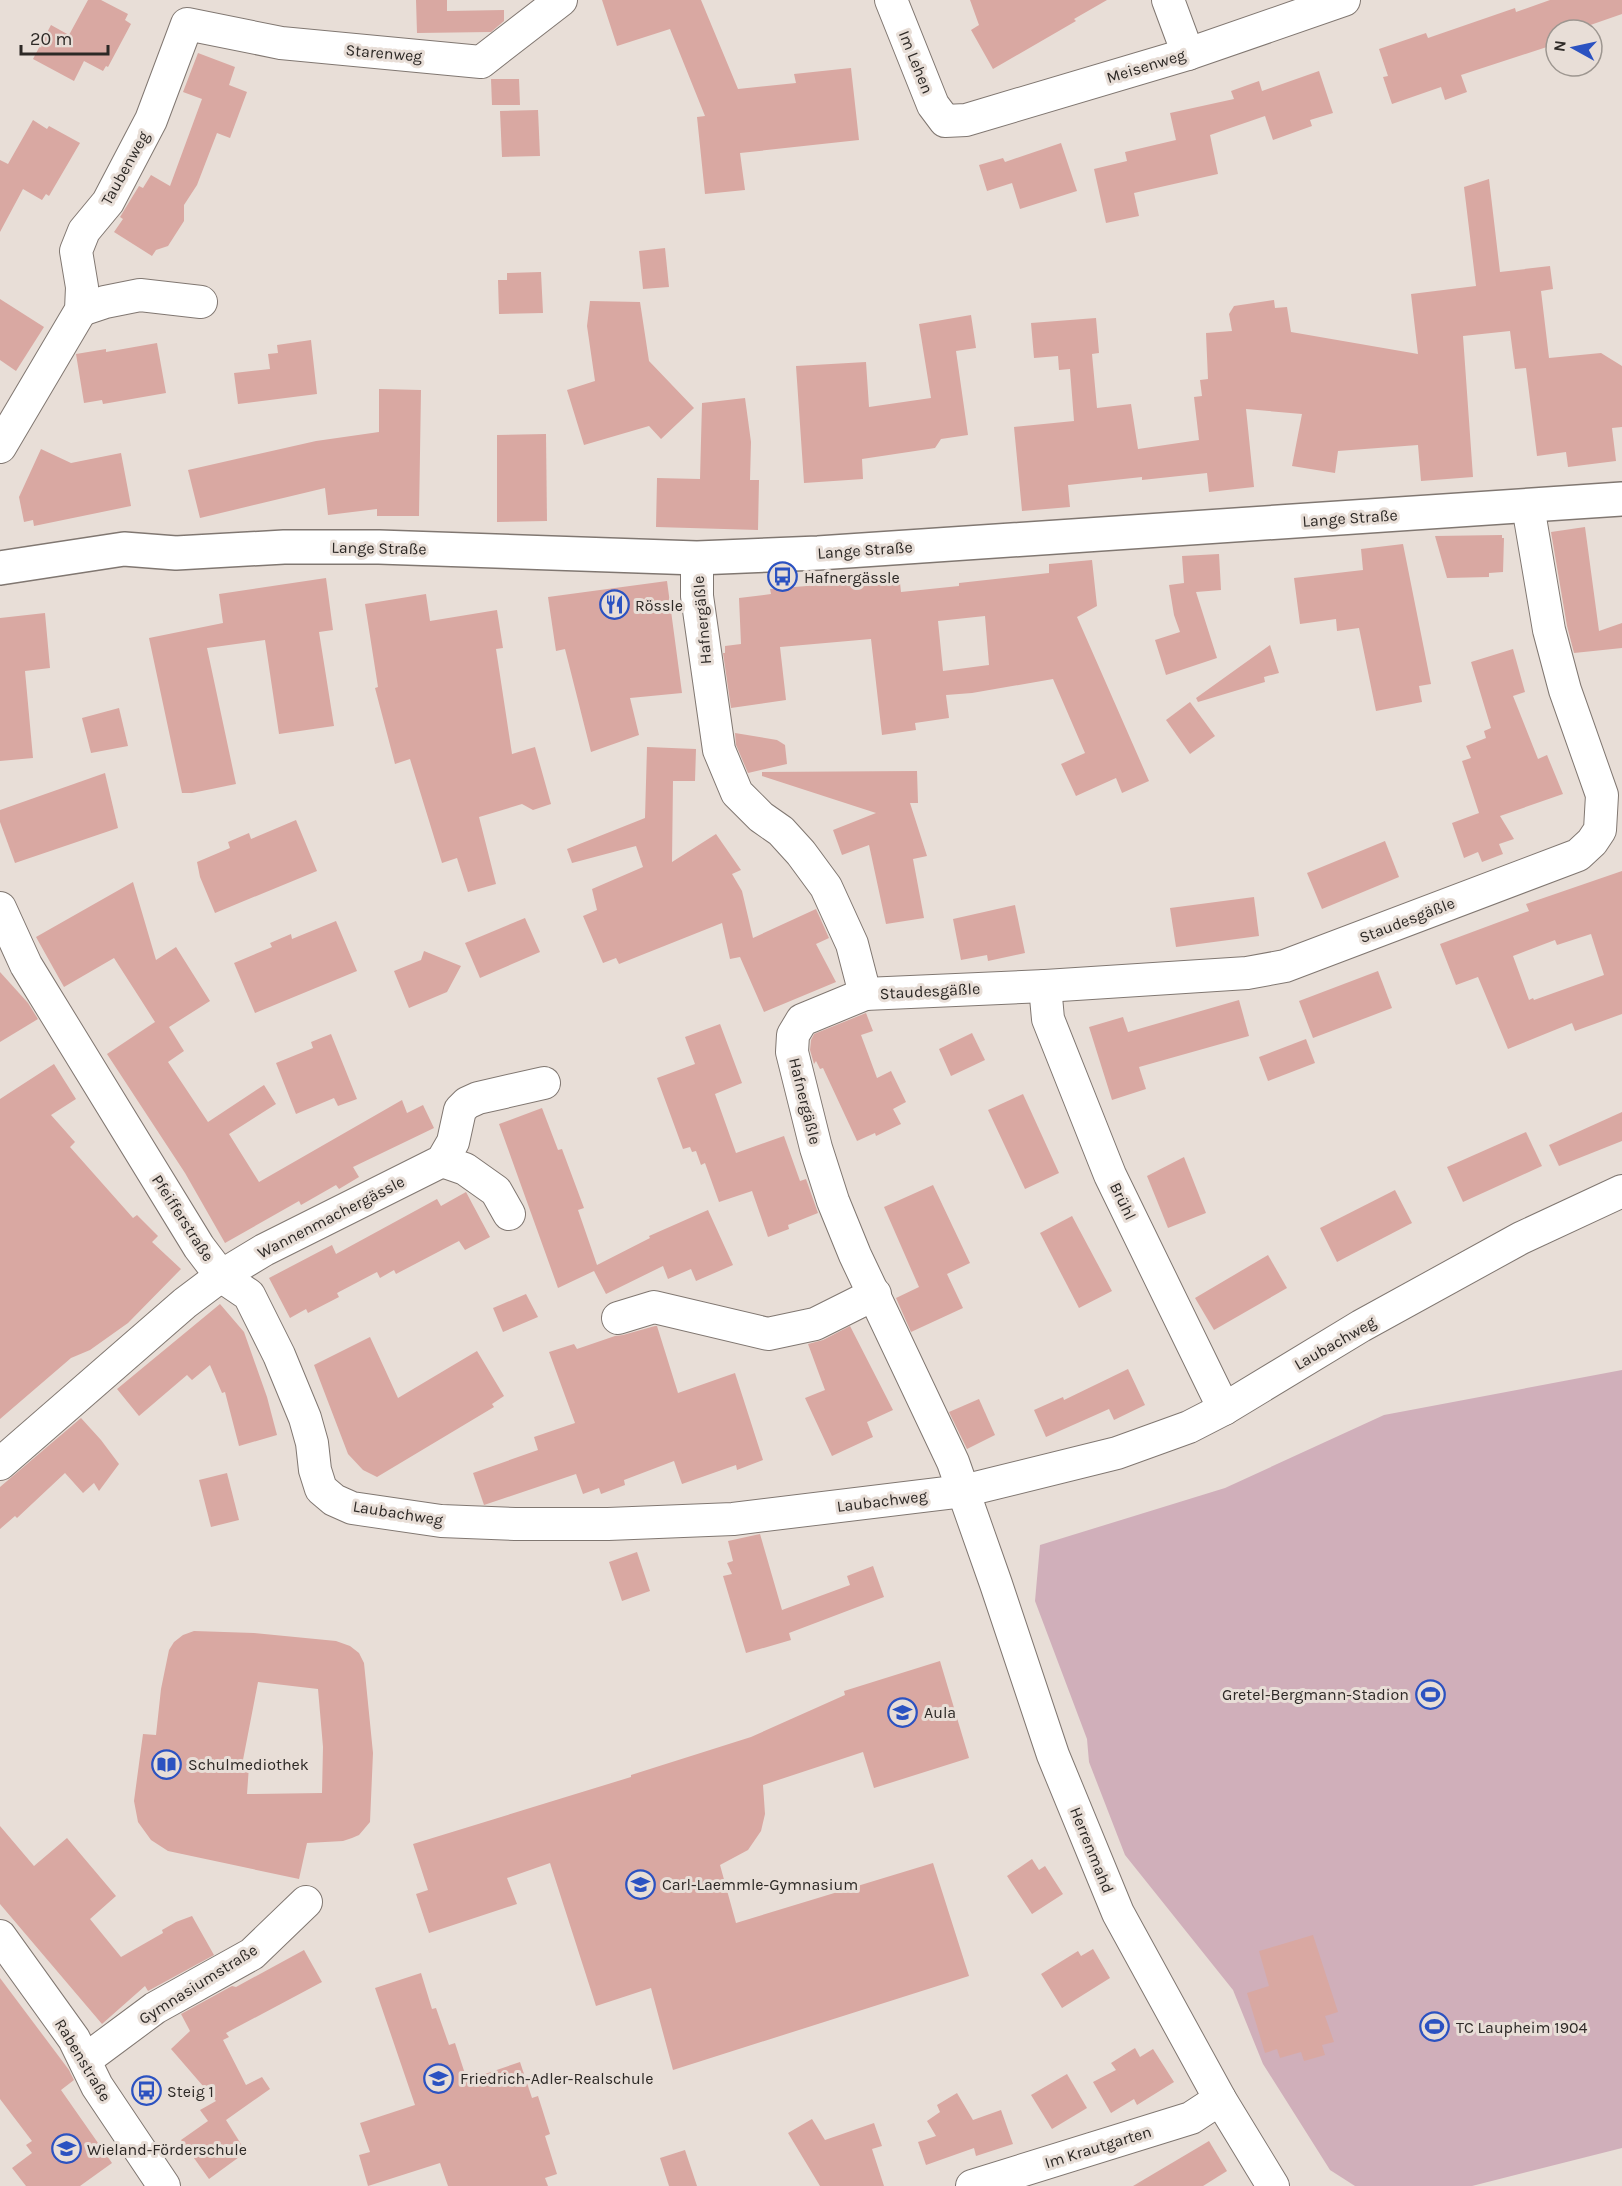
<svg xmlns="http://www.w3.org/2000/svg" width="1622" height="2186" font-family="Karla,sans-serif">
	<rect width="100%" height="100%" fill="#e8ded7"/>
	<!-- green -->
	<path fill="#d0afba" d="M1622,1370v778l-150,38h-117l-25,-16 -67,-106 -30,-74 -108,-135 -36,-93 -2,-23 -52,-138 5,-56 185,-57 159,-73z"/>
	<!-- building -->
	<g fill="#d9a8a2" fill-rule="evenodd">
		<path d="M88,0h13l27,14 -3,6 6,4 -23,43 -2,-1 -3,5 -19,-10 -10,20 -41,-22 18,-34 18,10z"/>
		<path d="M416,0h31v11l57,-1v11l-13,11 -74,1z"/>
		<path d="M602,0h99l37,89 58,-6 -2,-9 57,-6 8,72 -119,13 5,37 -40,4 -8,-77 8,-1 -35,-87 -53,17z"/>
		<path d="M970,0h137l-33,19 2,2 -83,48 -22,-39 8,-5z"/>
		<path d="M1550,0h72v14l-46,16h-20v14l-95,31 6,17 -22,8 -4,-13 -49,17 -9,-27 5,-1 -9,-27 47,-16 2,5 87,-30 1,4z"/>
		<path d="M198,53l37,14 -6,18 18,7 -17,46 -13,-5 -20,52 -13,20v16l-16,25 -12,4 -4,6 -38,-24 9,-13 -3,-2 19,-31 4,2 8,-13 19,11 32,-87 -19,-7z"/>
		<path d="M1319,71l14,42 -23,7 2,6 -39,14 -8,-24 -55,19 8,39 -84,19 5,23 -33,7 -12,-54 33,-8 -2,-9 51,-12 -6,-27 64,-14 -3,-8 28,-10 3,10z"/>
		<path d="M491,79h28l1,26h-28z"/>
		<path d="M538,110l2,46 -38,1 -2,-46z"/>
		<path d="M33,120l14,9 2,-3 31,17 -31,53 -3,-2 -4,6 -19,-11 -23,43v-72l8,4z"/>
		<path d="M1061,143l16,48 -57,18 -8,-26 -25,8 -8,-26 24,-7 2,4z"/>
		<path d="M1489,179l11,93 50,-6 3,23 -12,2 8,67 52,-5 21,13v61l-10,1 4,33 -48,6 -2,-15 -29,4 -11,-88 -11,1 -5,-38 -47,5 10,141 -52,4 -3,-36 -80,6 -3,22 -43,-7 10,-52 -56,-5 8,78 -45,5 -2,-19 -65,7v-3l-74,8 2,22 -48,4 -8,-84 60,-6 -4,-52 -11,1 -1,-14 -24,2 -3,-35 65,-5 3,35 -7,1 5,54 34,-4 7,45 61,-9 -5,-43 8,-1 -2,-16 8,-1 -2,-46 26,-2 -3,-17 5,-8 40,-6 1,8 12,-1 4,25 127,22 -7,-60 65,-8 -12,-99z"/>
		<path d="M665,248l4,39 -26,2 -4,-38z"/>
		<path d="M541,272l2,41 -44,1 -1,-34h9v-7z"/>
		<path d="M0,299l44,28 -28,44 -16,-11z"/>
		<path d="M590,301l50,1 9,59 45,47 -33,31 -12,-13 -65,19 -17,-55 28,-9 -8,-55z"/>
		<path d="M971,315l5,33 -20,3 12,84 -27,4 -6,9 -73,11 1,20 -59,4 -8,-117 70,-4 3,45 62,-9 -12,-74z"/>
		<path d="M311,340l6,54 -79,10 -4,-31 36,-4 -2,-15 10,-1 -1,-8z"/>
		<path d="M157,343l9,50 -63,11 -1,-4 -18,3 -8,-49 30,-5v3z"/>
		<path d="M379,389l42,1 -2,126h-42v-7l-49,6 -3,-27 -125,30 -12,-48 128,-29 63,-9z"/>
		<path d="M745,398l6,44 -1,38h9l-1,50 -102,-3 1,-49 43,1 2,-76z"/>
		<path d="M546,434l1,87 -50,1v-87z"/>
		<path d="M41,449l30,14 50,-10 10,53 -97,20 -1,-6 -9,2 -5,-25z"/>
		<path d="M1585,527l14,104 23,-8v25l-48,5 -7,-27 -16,-94z"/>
		<path d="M1502,535v3h2l-1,34 -14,1v4l-42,1 -12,-42z"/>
		<path d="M1403,544l28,140 -12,2 3,16 -46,9 -17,-83 -22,3 -1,-12 -36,5 -6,-46 69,-8 -2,-21z"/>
		<path d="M1219,554l2,36 -25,2 21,66 -51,17 -11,-35 25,-8 -6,-17 -5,-30 15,-2 -2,-27z"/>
		<path d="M1092,560l5,46 -20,11 72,164 -27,12 -6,-15 -40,18 -15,-32 24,-11 -32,-74 -81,14 -26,2 3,23 -34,5 1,7 -34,5 -11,-96 -91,8 6,53 -55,8 -8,-55h2v-7l16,-2 -2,-46 32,-4 -1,-5 98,-8 1,5 31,-3 1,9 58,-6v-3l90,-10v-9zM985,616l4,49 -46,6 -5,-50z"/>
		<path d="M326,578l7,52 -14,2 15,94 -55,8 -14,-94 -58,8 29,136 -44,9h-10l-33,-155 74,-15 -4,-29z"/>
		<path d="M667,581l15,112 -52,5 9,37 -48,17 -26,-103 -9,2 -8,-54z"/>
		<path d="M426,594l4,27 67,-11 6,38 -7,1 16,105 23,-7 16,57 -18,6 -11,-6 -43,13 17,67 -28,8 -11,-34 -15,5 -32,-104 -15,5 -20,-76 3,-1 -13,-83z"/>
		<path d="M45,613l5,55 -25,3 8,87 -33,3v-143z"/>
		<path d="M1270,645l9,28 -15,4 1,5 -67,20 -2,-4z"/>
		<path d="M1513,649l12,43 -12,4 25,63 9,-4 16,39 -63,22 14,23 -15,5 4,10 -21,8 -4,-10 -14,6 -12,-35 27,-10 -17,-52 9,-3 -5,-12 20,-8 -2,-7 7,-3 -20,-66z"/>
		<path d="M1190,702l25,34 -25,18 -24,-34z"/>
		<path d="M119,708l9,38 -37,7 -9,-35z"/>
		<path d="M735,733l42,7 8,5 2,19 -39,9 -12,-28z"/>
		<path d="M647,747l49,2 -1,32h-22l-1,81 44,-28 25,36 -9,4 10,17 11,47 63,-29 13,29 -13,6 20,38 -72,30 -24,-55 -10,2 -8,-36 -103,41 -3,-6 -13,5 -20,-47 14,-6 -5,-21 51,-22 -7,-21 -64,17 -5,-14 78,-31z"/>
		<path d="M917,771l1,32h-8l17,53 -14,3 11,59 -38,6 -17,-79 -27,10 -9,-25 43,-17 -114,-37v-4z"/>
		<path d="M105,773l13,55 -103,35 -15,-41v-12z"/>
		<path d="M296,820l21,51 -102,42 -15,-36 -3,-15 33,-14 -2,-6 21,-9 2,6z"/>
		<path d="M1385,841l14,36 -77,32 -15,-36z"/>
		<path d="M1622,871v143l-47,17 -3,-8 -64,26 -30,-72 -22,8 -16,-41 89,-33 -3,-7zM1591,934l13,41 -70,25 -1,-2 -4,2 -16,-44 42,-16 2,5z"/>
		<path d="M133,882l23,78 20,-13 34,54 -41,26 15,24 -16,11 40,60 56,-37 12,19 -47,30 30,48 143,-82 5,13 16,-8 11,23 -81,39 6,10 -20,12 -3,-4 -35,20 -2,-4 -74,42 -40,-70 -78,-119 48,-32 -14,-22 -27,-42 -50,29 -28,-50z"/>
		<path d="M1254,897l5,39 -83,11 -6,-39z"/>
		<path d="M1015,905l10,48 -37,8 -1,-6 -26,5 -8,-41z"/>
		<path d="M525,918l15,34 -60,26 -15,-35z"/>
		<path d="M336,921l21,50 -102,42 -21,-50 38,-16 -2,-4 21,-9 1,5z"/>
		<path d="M424,951l37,15 -14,26 -38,16 -15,-37 27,-11z"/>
		<path d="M1378,971l14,37 -79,30 -14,-37z"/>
		<path d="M0,972l28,31 10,16 -38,23z"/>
		<path d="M1239,1000l10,36 -110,31 7,22 -34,11 -23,-73 34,-10 5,15z"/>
		<path d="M866,1013l7,18 -12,4 16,43 14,-7 15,31 -13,7 8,15 -25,12 -1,-3 -18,8 -34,-73 -3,1 -4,-8 -2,3 -4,-14 1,-10 3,-6z"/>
		<path d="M720,1024l22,59 -27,11 21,59 48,-17 16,45 6,-2 12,34 -30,12 1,4 -21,8 -16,-46 -33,11 -14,-39 -4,2 -5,-14 -4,1 -2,-5 -7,2 -26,-71 38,-14 -10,-27z"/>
		<path d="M972,1033l13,27 -34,16 -12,-27z"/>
		<path d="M331,1034l26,65 -19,7 -4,-8 -38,16 -20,-51 37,-15 -2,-6z"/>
		<path d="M1306,1039l9,24 -47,18 -9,-24z"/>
		<path d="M54,1064l22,35 -25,16 24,27 -5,5 63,71 4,-3 21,21 -6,6 29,27 -53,54 -38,27 -19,8 -71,61v-320z"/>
		<path d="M1023,1094l36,79 -34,16 -37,-79z"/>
		<path d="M542,1108l16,42 4,-1 22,59 -6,2 19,55 53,-27 -1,-2 59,-26 25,55 -37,16 -5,-12 -23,10 -5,-13 -57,28 -12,-23 -36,17 -59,-164z"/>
		<path d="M1622,1112v29l-63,25 -10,-21z"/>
		<path d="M1526,1132l16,34 -79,36 -16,-35z"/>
		<path d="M1184,1157l22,56 -38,15 -21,-52z"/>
		<path d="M933,1185l37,78 -23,11 16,34 -52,24 -15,-34 23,-11 -35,-80z"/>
		<path d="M1395,1190l17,33 -75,39 -17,-34z"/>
		<path d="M466,1192l24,45 -25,13 -6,-9 -63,33 -2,-4 -14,8 -3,-6 -40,21 2,4 -31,16 -2,-4 -16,9 -21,-40 63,-33 4,9 101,-55 4,7z"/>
		<path d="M1072,1216l40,75 -33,17 -39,-75z"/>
		<path d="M1268,1255l19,33 -73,42 -19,-32z"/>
		<path d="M526,1294l12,23 -35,15 -10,-24z"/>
		<path d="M220,1304l24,28 23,65 10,38 -38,11 -14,-54 -3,1 -12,-28 -18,15 -5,-5 -48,41 -22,-27z"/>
		<path d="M655,1326h2l21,67 57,-20 28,87 -26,10 -1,-5 -54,19 -8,-23 -50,19 1,5 -24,9 -2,-6 -16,6 -7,-20 -92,31 -11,-32 65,-23 -4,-13 41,-14 -26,-71 25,-8 3,5 38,-13 8,-1z"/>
		<path d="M850,1326l43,84 -26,12 6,15 -41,19 -27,-58 20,-8 -17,-46 15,-4z"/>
		<path d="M370,1337l28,61 79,-47 27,45 -12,8 2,3 -117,70 -14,-7 -15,-16 -34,-89z"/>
		<path d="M1128,1369l17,36 -31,15 -5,-11 -63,28 -12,-27 29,-13 1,3z"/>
		<path d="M979,1399l16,36 -28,14 -18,-37z"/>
		<path d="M81,1418l20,22 18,24 -20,27 -5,-8 -11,10 -18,-20 -48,45 -2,-2 -15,13v-42z"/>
		<path d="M227,1473l12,47 -28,7 -12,-47z"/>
		<path d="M760,1534l22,76 68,-25 -3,-9 26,-10 11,31 -95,36 2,7 -45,13 -23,-77 9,-2 -5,-11 6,-2 -5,-20z"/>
		<path d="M637,1552l13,39 -28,10 -13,-39z"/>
		<path d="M194,1631l60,2 82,8 14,5 9,7 5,10 9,90 -3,69 -11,13 -7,3 -9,3 -36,2 -8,36 -131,-28 -17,-11 -13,-18 -4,-21 9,-67 13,1 5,-46 8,-39 5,-8 9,-7zM258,1682l60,7 5,58 -1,46 -75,1 2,-28 -7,-1z"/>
		<path d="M940,1661l29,97 -95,30 -11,-36 -100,33 2,29 -4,17 -13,19 -28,15 16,58 197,-60 36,113 -296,94 -22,-82 -55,18 -46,-143 -43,15 10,26 -88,29 -13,-39 12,-4 -15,-46 218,-67v-2l120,-38 94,-42 -1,-4z"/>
		<path d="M0,1826l34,40 33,-28 49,58 -26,23 31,38 42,-24 -1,-3 14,-8 16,-6 22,39 -66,36 -3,-5 -43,38 -102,-120z"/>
		<path d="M1032,1859l7,11 6,-4 18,28 -31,20 -25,-38z"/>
		<path d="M1313,1935l25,77 -13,4 9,26 -12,3 3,10 -21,6 -3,-9 -21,6 -3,-9 -12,4 -18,-60 22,-7 -10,-35z"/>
		<path d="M1093,1949l17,29 -48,30 -21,-34 37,-23 3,5z"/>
		<path d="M304,1950l18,32 -96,51 3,4 -6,3 23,45 16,-8 8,12 -44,31 20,32 -37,27 -28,-39 27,-19 -8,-11 16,-9 -45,-52 19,-18 -9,-17 51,-28 4,1z"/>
		<path d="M421,1973l11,36 4,-1 13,37 6,-2 12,37 53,-18 12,36 6,-2 12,38 -5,2 12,38 -12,4 3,8h-100l-8,-23 -72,23 -9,-31 11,-3 -10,-29 55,-18 -40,-117z"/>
		<path d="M0,1978l69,92 5,10 -13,10 51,73 -32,23h-54l-14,-18 20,-15 -6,-8 6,-4 -32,-42z"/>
		<path d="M1135,2048l5,9 13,-8 21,33 -37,23 -3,-6 -23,14 -18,-31 23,-12 -5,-7z"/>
		<path d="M1067,2074l20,34 -35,21 -21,-34z"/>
		<path d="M957,2093l16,27 28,-10 12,34 -37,12 -2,-8 -48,17 -8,-23 18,-6 -9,-15 13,-9 -3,-7z"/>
		<path d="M812,2119l13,21 49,-17 8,23 -10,3 12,37h-64l-32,-53z"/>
		<path d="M1209,2141l18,30 -24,15h-70z"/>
		<path d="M685,2150l12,36h-28l-9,-28z"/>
	</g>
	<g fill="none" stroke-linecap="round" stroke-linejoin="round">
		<defs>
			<g id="street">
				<path d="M891,0l42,105 12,16 21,-1 222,-66 156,-54"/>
				<path d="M1168,0l20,54"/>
				<path d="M81,310l24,-8 35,-7 61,7"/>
				<path d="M0,447l81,-137 1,-23 -6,-36 8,-20 24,-29 43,-82 36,-96 94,19 200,19 80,-62"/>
				<path d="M697,558v38l22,154 18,43 24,24 20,14 20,22 25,34 26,57 13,50 -63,26 -9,15 -1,17 24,96 17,53 22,54 98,207 43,122 57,171 65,158 102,186 53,87"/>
				<path d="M0,908l26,57 173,282 22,29 -36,27 -185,161"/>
				<path d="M1045,986l3,33 62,156 114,234"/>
				<path d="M865,994l180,-8 202,-13 38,-7 293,-111 14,-13 8,-12 2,-35 -37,-105 -16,-60 -21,-124"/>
				<path d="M544,1083l-66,15 -11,5 -7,7 -7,32 -11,19 -178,89 -43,26 28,19 30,60 26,63 7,25 3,27 6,19 13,11 18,8 89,13 74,3h93l125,-5 230,-28 154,-38 72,-26 35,-18 137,-83 160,-88 101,-47"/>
				<path d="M442,1161l23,8 31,22 13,23"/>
				<path d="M618,1318l36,-11 114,27 47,-10 60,-30"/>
				<path d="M0,1936l74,103 23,47 67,100"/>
				<path d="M85,2060l70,-52 97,-54 54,-52"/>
				<path d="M972,2186l219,-68 29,-19"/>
			</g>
			<path id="secondary" d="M0,568l124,-19 52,4 108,-6h95l318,11 121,-5 804,-54"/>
		</defs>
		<!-- street casing -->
		<use href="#street" stroke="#807771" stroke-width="34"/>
		<!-- secondary casing -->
		<use href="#secondary" stroke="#807771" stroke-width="36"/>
		<!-- street -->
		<use href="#street" stroke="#fff" stroke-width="32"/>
		<!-- secondary -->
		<use href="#secondary" stroke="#fff" stroke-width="33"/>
	</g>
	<!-- icons -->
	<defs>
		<symbol id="bus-ring" viewBox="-11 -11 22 22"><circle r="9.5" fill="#e8ded7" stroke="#2b52c1" stroke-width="1.5"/><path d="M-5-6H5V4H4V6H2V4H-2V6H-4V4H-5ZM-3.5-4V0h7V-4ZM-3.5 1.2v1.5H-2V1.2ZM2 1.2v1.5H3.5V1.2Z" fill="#2b52c1"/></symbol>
		<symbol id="restaurant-ring" viewBox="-11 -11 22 22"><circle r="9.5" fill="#e8ded7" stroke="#2b52c1" stroke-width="1.5"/><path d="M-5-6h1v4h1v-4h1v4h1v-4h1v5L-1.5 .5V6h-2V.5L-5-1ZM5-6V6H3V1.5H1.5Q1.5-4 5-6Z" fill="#2b52c1"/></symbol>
		<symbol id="stadium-ring" viewBox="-11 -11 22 22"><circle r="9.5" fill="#e8ded7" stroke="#2b52c1" stroke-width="1.5"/><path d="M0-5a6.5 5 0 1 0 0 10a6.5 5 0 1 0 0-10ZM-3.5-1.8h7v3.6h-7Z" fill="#2b52c1"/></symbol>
		<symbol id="school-ring" viewBox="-11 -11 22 22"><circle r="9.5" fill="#e8ded7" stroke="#2b52c1" stroke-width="1.5"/><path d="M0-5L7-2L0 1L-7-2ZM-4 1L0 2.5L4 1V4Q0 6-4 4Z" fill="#2b52c1"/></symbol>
		<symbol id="library-ring" viewBox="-11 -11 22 22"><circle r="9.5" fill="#e8ded7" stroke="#2b52c1" stroke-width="1.5"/><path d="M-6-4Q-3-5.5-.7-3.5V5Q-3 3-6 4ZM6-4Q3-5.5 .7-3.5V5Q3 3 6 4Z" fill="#2b52c1"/></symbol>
	</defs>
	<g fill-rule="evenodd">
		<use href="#bus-ring" x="766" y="560" width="33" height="33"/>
		<use href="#restaurant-ring" x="598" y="588" width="33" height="33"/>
		<use href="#stadium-ring" x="1414" y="1678" width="33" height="33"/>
		<use href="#school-ring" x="886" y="1696" width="33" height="33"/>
		<use href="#library-ring" x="150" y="1748" width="33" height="33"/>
		<use href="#school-ring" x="624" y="1868" width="33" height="33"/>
		<use href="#stadium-ring" x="1418" y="2010" width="33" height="33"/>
		<use href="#school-ring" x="422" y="2062" width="33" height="33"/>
		<use href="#bus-ring" x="130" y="2074" width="33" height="33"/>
		<use href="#school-ring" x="50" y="2132" width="33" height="33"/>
	</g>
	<g text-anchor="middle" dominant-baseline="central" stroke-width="6" stroke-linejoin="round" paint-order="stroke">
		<!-- street labels -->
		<g font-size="16" fill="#2d2926" stroke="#e8ded7">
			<text transform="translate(384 53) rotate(5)">Starenweg</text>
			<text transform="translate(916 62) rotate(68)">Im Lehen</text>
			<text transform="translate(1146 66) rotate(-17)">Meisenweg</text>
			<text transform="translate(125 168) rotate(-61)">Taubenweg</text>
			<text transform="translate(1350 518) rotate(-4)">Lange Straße</text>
			<text transform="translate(379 548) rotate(1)">Lange Straße</text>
			<text transform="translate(865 550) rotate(-4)">Lange Straße</text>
			<text transform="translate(702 620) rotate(-95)">Hafnergäßle</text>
			<text transform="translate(1407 920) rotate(-21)">Staudesgäßle</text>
			<text transform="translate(930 991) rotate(-3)">Staudesgäßle</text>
			<text transform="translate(805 1101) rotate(76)">Hafnergäßle</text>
			<text transform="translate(1123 1201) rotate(64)">Brühl</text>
			<text transform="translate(331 1217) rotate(-27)">Wannenmachergässle</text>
			<text transform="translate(183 1218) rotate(57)">Pfeifferstraße</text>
			<text transform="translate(1335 1343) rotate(-30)">Laubachweg</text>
			<text transform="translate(882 1501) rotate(-7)">Laubachweg</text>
			<text transform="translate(398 1513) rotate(9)">Laubachweg</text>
			<text transform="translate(1092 1850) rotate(68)">Herrenmahd</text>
			<text transform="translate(198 1984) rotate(-32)">Gymnasiumstraße</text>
			<text transform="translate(83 2060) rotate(59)">Rabenstraße</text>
			<text transform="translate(1098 2147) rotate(-17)">Im Krautgarten</text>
		</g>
		<!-- poi labels -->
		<g font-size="16" fill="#2d2926" stroke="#e8ded7" text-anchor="start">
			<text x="804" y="577">Hafnergässle</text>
			<text x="635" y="605">Rössle</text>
			<text x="1409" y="1694" text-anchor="end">Gretel-Bergmann-Stadion</text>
			<text x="924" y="1712">Aula</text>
			<text x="188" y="1764">Schulmediothek</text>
			<text x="662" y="1884">Carl-Laemmle-Gymnasium</text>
			<text x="1456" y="2027">TC Laupheim 1904</text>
			<text x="460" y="2078">Friedrich-Adler-Realschule</text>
			<text x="167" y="2091">Steig 1</text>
			<text x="87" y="2149">Wieland-Förderschule</text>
		</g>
	</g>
	<!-- north arrow -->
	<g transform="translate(1574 48) rotate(278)"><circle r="28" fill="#e8ded7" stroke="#9d9690" stroke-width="1.5"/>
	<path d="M0-4.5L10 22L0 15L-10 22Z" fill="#2b52c1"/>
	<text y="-9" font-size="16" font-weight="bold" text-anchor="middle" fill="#2d2926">N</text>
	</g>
	<!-- scale -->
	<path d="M21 45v9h87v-9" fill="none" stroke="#2d2926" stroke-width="3"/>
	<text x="30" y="45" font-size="18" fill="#2d2926" stroke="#e8ded7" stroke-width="4.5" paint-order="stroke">20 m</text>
</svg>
